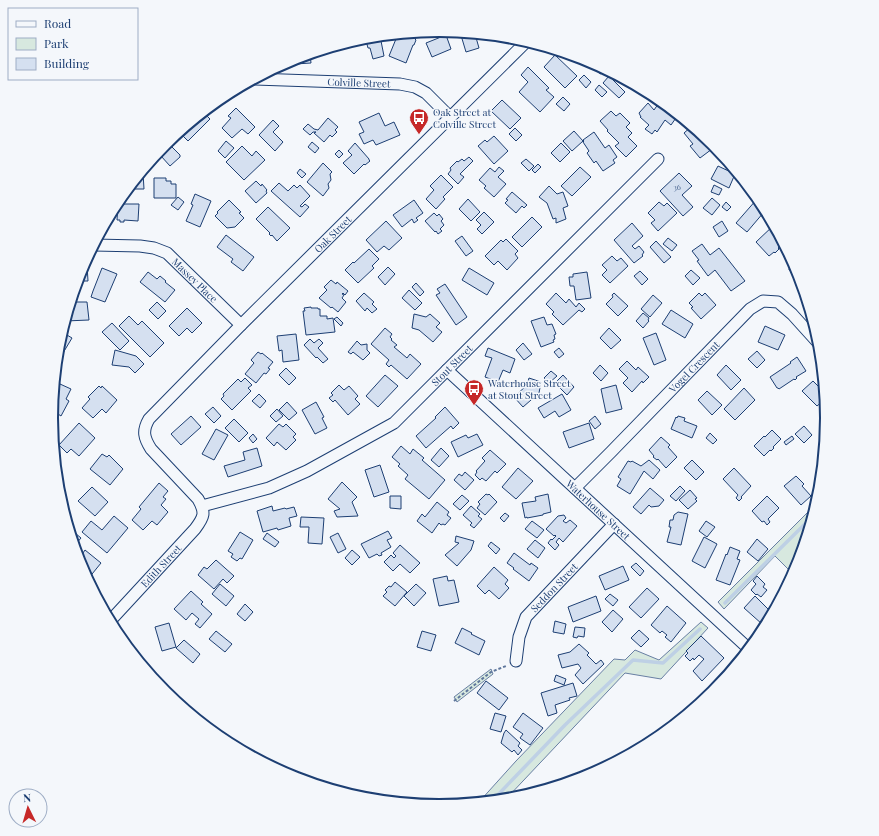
<svg xmlns="http://www.w3.org/2000/svg" width="879" height="836" font-family="'Playfair Display',serif">
	<rect width="100%" height="100%" fill="#f4f7fb"/>
	<!-- green -->
	<g fill="#d7e8df" stroke="#687fa3">
		<path d="M817,503l-19,64 -4,8 -19,-19 -51,53 -6,-7z"/>
		<path d="M701,622l7,6 -47,51 -36,-6 -119,126 -27,3 37,-41 98,-102 11,1 10,-10 24,10z"/>
		<path d="M491,669l2,5 -36,28 -3,-5z"/>
	</g>
	<g fill="none" stroke-linecap="round" stroke-linejoin="round">
		<!-- stream -->
		<g stroke="#bed0e5" stroke-width="3.5">
			<path d="M725,603l88,-87"/>
			<path d="M492,801l73,-76 68,-65 30,3 37,-34"/>
		</g>
	</g>
	<!-- building -->
	<g fill="#d5e0f0" stroke="#1d3f73">
		<path d="M417,32l-2,7 1,1 -2,5h-1l-7,18 -17,-7 9,-22z"/>
		<path d="M460,32l15,2 4,14 -13,4z"/>
		<path d="M446,35l5,14 -19,8 -6,-14z"/>
		<path d="M380,36l4,20 -11,3 -3,-11h-2l-3,-11z"/>
		<path d="M310,54l1,9 -16,1 -1,-5z"/>
		<path d="M555,55l22,21 -12,12 -21,-21z"/>
		<path d="M596,64l12,6 -8,4z"/>
		<path d="M528,67l21,21 -3,2 8,7 -14,15 -21,-20 9,-10 -7,-7z"/>
		<path d="M584,75l7,7 -5,6 -7,-8z"/>
		<path d="M609,76l16,16 -6,6 -16,-15z"/>
		<path d="M599,85l8,7 -5,5 -7,-7z"/>
		<path d="M563,97l7,7 -6,7 -8,-7z"/>
		<path d="M502,100l19,18 -11,11 -19,-18z"/>
		<path d="M661,100l17,15 -7,10 -6,-5 -8,12 -2,-2 -3,4 -7,-5 4,-4 -9,-8h1l-2,-4 9,-10 6,7z"/>
		<path d="M236,108l19,19 -7,7 -6,-5 -10,9 -10,-10 9,-10 -3,-2z"/>
		<path d="M611,111l5,5 4,-3 10,10 -4,4 6,6 -4,4 9,9 -11,11 -11,-11 4,-3 -12,-12 1,-1 -8,-9z"/>
		<path d="M203,112l7,7 -22,22 -9,-9z"/>
		<path d="M379,113l6,13 9,-4 6,13 -24,10 -3,-5 -9,4 -5,-10 5,-2 -5,-10z"/>
		<path d="M328,118l10,9 -3,3 2,2 -5,5 -2,-2 -6,7 -10,-9 2,-1h-3l-3,3 -7,-6 5,-5 6,5 4,1z"/>
		<path d="M273,120l6,6 -6,6 10,10 -8,9 -16,-16z"/>
		<path d="M692,126l22,18 -4,3 2,2 -12,9 -10,-12 3,-2 -9,-11z"/>
		<path d="M515,128l7,7 -6,6 -7,-7z"/>
		<path d="M574,131l9,10 -11,10 -9,-10z"/>
		<path d="M594,132l11,16 4,-3 8,12 -4,3 2,3 -12,8 -7,-10 -2,2 -7,-10 2,-2 -6,-9 1,-1 -1,-1z"/>
		<path d="M494,136l14,15 -14,13 -16,-18 7,-6 2,2z"/>
		<path d="M226,141l8,7 -9,10 -7,-7z"/>
		<path d="M167,142l13,13v2l-10,9 -9,-10h-6z"/>
		<path d="M312,142l7,6 -4,5 -7,-6z"/>
		<path d="M355,143l14,16v1l1,1 -5,4 -1,-1 -10,10 -11,-11 9,-8 -4,-4z"/>
		<path d="M561,143l9,9 -10,10 -9,-9z"/>
		<path d="M242,146l10,10 4,-5 9,9 -21,20 -18,-18z"/>
		<path d="M339,150l4,4 -4,4 -4,-4z"/>
		<path d="M469,157l4,4 -13,13 4,3 -6,7 -10,-10 3,-4 -1,-2 7,-7 1,1 4,-3 2,2z"/>
		<path d="M526,159l8,7 -5,5 -8,-8z"/>
		<path d="M323,163l9,9 -2,2 1,6 -3,4 1,4 -6,8 -16,-14z"/>
		<path d="M538,164l3,3 -6,6 -3,-3z"/>
		<path d="M718,166l17,8 -6,14 -18,-9z"/>
		<path d="M499,167l5,4 -6,6 8,7 -12,13 -10,-9 2,-2 -7,-6 11,-12 5,4z"/>
		<path d="M580,167l11,10 -19,19 -11,-10z"/>
		<path d="M300,169l6,5 -4,4 -5,-5z"/>
		<path d="M141,173h2l1,16h-13v-4l5,-6v1h3l-1,-4z"/>
		<path d="M679,173l13,13 -10,9 11,12 -10,9 -23,-25z"/>
		<path d="M441,175l12,12 -10,10 2,2 -9,10 -10,-10 8,-9 -4,-4z"/>
		<path d="M154,178h12v3h5v3h5v14h-22z"/>
		<path d="M256,181l5,5 1,-2 5,6 -1,1 1,2 -11,10 -11,-12z"/>
		<path d="M279,183l9,8 6,-6 3,3 3,-3 10,11 -10,10 2,1 3,-3 4,3 -9,10 -29,-26z"/>
		<path d="M714,185l8,4 -3,6 -8,-3z"/>
		<path d="M549,186l8,8 6,-2 5,14 -5,2 3,11 -10,4v-5l-3,1 -6,-16 -8,-6z"/>
		<path d="M512,192l15,13 -3,3 -2,-2 -6,7 -11,-10 3,-3 -2,-1z"/>
		<path d="M195,194l16,7 -11,26 -14,-6 7,-16 -2,-1z"/>
		<path d="M178,197l6,5 -6,8 -7,-5z"/>
		<path d="M712,198l8,7 -8,10 -9,-7z"/>
		<path d="M468,199l12,13 -9,9 -12,-12z"/>
		<path d="M757,199l6,5 2,3 -3,3 2,2 -17,20 -11,-9z"/>
		<path d="M229,200l12,12 -2,1 5,5 -9,9 -8,1 -12,-12 3,-3 -1,-1z"/>
		<path d="M414,200l9,13 -7,5 2,2 -4,3 -2,-4 -10,8 -9,-12z"/>
		<path d="M659,202l5,4 3,-3 10,10 -19,18 -7,-8 4,-3 -7,-7z"/>
		<path d="M726,202l5,5 -4,4 -5,-4z"/>
		<path d="M118,204h21l-1,17 -14,-1v2h-4v-2h-3z"/>
		<path d="M268,207l22,21 -13,13 -5,-6 -1,1 -2,-2 1,-1 -14,-14z"/>
		<path d="M484,212l10,10 -12,12 -5,-5 4,-4 -5,-5z"/>
		<path d="M434,213l3,3 2,-2 4,5 -2,2 3,4 -4,4 2,2 -4,3 -2,-3 -1,1 -10,-11z"/>
		<path d="M532,217l10,10 -20,20 -10,-10z"/>
		<path d="M386,221l16,17 -13,12 -5,-4 -7,6 -11,-12z"/>
		<path d="M722,221l6,10 -9,6 -6,-10z"/>
		<path d="M632,223l11,13 -11,10 3,3 4,-3 5,6 -2,3 1,1 -9,7 -20,-23z"/>
		<path d="M774,225l10,18 -6,5 1,1 -4,4 -1,-1 -5,4 -13,-14z"/>
		<path d="M226,235l28,22 -11,14 -12,-9 2,-3 -16,-12z"/>
		<path d="M462,236l11,15 -7,5 -11,-15z"/>
		<path d="M668,238l9,7 -5,6 -9,-7z"/>
		<path d="M506,239l12,12 -3,3 3,4 -11,12 -9,-9 -4,4 -9,-9 16,-16 2,2z"/>
		<path d="M656,241l15,16 -7,6 -14,-16z"/>
		<path d="M702,244l8,11 9,-7 26,33 -14,10 -16,-21 -7,6 -11,-15 2,-1 -7,-9z"/>
		<path d="M369,249l10,10 -7,7 2,2 -16,15 -13,-13 8,-8 1,1z"/>
		<path d="M612,256l5,5 4,-3 7,8 -18,17 -8,-8 5,-5 -5,-5z"/>
		<path d="M793,260l6,12 -10,-2 2,-9h2z"/>
		<path d="M83,265h4l1,16h-9v2h-2l4,-14z"/>
		<path d="M388,267l7,7 -10,11 -7,-8z"/>
		<path d="M102,268l15,6 -12,28 -14,-5 2,-6z"/>
		<path d="M469,268l25,15 -7,12 -25,-15z"/>
		<path d="M691,270l9,8 -7,7 -8,-9z"/>
		<path d="M640,271l8,8 -6,6 -8,-9z"/>
		<path d="M148,272l9,7 3,-3 6,5 -1,1 10,8 -10,12 -25,-20z"/>
		<path d="M587,272l4,26 -15,2 -2,-14h-4l-1,-9h4v-3z"/>
		<path d="M331,280l5,4 1,-2 11,9 -3,4 -2,-2 -1,1 2,1 -2,3 4,4 -8,10 -6,-5 -1,1 -12,-10 8,-8 -3,-3z"/>
		<path d="M416,283l8,9 -4,4 -8,-9z"/>
		<path d="M445,284l22,33 -11,8 -20,-30 4,-2 -3,-4z"/>
		<path d="M409,290l13,13 -7,7 -13,-12z"/>
		<path d="M364,293l10,9 -2,2 5,5 -5,4 -5,-5 -2,3 -9,-10z"/>
		<path d="M556,293l10,10 3,-4 7,8 3,-4 6,6 -3,3 -3,-2 -16,15 -11,-11 2,-2 -8,-8z"/>
		<path d="M614,293l14,13 -10,10 -12,-12 7,-7 -1,-2z"/>
		<path d="M699,293l3,3 3,-3 11,12 -15,14 -10,-11 2,-1 -4,-4z"/>
		<path d="M653,295l9,8 -12,14 -9,-8z"/>
		<path d="M72,299h2v3h13l2,18 -24,1z"/>
		<path d="M157,302l9,9 -8,8 -9,-9z"/>
		<path d="M311,307v1h7v1h2v7h7v3l6,-1 2,14 -29,3 -3,-24h2l-1,-3z"/>
		<path d="M187,308l15,15 -10,10 -5,-5 -8,8 -10,-10z"/>
		<path d="M671,310l22,14 -8,14 -23,-14z"/>
		<path d="M643,313l6,5 -1,2 1,1 -6,7 -7,-7z"/>
		<path d="M414,314l12,3 4,-3 10,9 -4,4 6,5 -9,10 -14,-12 -7,-2z"/>
		<path d="M129,316l9,9 4,-4 22,22 -14,14 -31,-31z"/>
		<path d="M337,317l6,6 -2,3 -7,-7z"/>
		<path d="M544,317l3,8 5,-1 4,10 -2,1 1,4 -2,1 1,2 -13,5 -10,-26z"/>
		<path d="M112,323l17,18 -9,9 -18,-18z"/>
		<path d="M765,326l20,9 -7,15 -20,-8z"/>
		<path d="M385,328l7,6 -2,3 2,2 -1,1 6,5 -3,2 13,11 3,-4 11,10 -14,15 -16,-14 -2,2 -3,-3 3,-4 -18,-16z"/>
		<path d="M609,328l12,12 -10,9 -11,-11z"/>
		<path d="M62,332l10,6 -15,25 2,-21z"/>
		<path d="M656,333l10,27 -12,5 -11,-27z"/>
		<path d="M296,334l3,26 -16,2 -1,-12 -3,1 -2,-15z"/>
		<path d="M310,339l4,4 5,-4 4,4 -5,5 10,11 -5,4 -6,-6 -1,1 -12,-13z"/>
		<path d="M357,341l4,4 6,-1v6l3,3 -7,7 -10,-8 -2,2 -3,-2z"/>
		<path d="M523,343l9,11 -8,6 -8,-10z"/>
		<path d="M488,348l27,11 -5,14 -7,-3 -5,12 -13,-5 7,-19 -7,-2z"/>
		<path d="M559,348l5,6 -5,4 -5,-6z"/>
		<path d="M115,350l21,6 8,8 -9,9 -6,-6 -17,-2z"/>
		<path d="M757,351l8,9 -8,8 -9,-9z"/>
		<path d="M258,352l3,2 1,-1 11,9 -5,6 2,1 -4,5 -2,-1 -8,10 -11,-9 9,-11 -3,-3z"/>
		<path d="M797,357l9,14 -10,6 1,1 -2,2 -1,-1 -15,10 -1,-1h-1l-7,-11 21,-14 -1,-1z"/>
		<path d="M627,361l9,9 2,-3 11,10 -6,6 -1,-2 -10,11 -9,-9 5,-5 -9,-9z"/>
		<path d="M600,365l8,8 -7,8 -8,-8z"/>
		<path d="M726,365l15,15 -10,10 -14,-15z"/>
		<path d="M286,368l10,10 -7,7 -10,-10z"/>
		<path d="M551,371l6,5 -8,7 -5,-5z"/>
		<path d="M385,375l13,11 -20,21 -12,-11z"/>
		<path d="M563,375l11,12 -7,8 -12,-12z"/>
		<path d="M245,378l7,7 -4,3 3,3 -19,19 -11,-11 3,-3 -1,-2 15,-15 3,3z"/>
		<path d="M529,378l12,4 -2,11 -16,14 -9,-10 13,-12z"/>
		<path d="M813,381l8,8 3,-2 2,17 -3,-3 -6,5 -15,-15z"/>
		<path d="M60,384l11,5 -5,10 3,2 -8,15 -9,-6 2,-15z"/>
		<path d="M339,385l5,5 5,-4 9,10 -3,3 5,5 -12,11 -13,-15 -2,2 -4,-4 4,-3 -2,-2z"/>
		<path d="M616,385l6,24 -16,4 -5,-24z"/>
		<path d="M99,386l2,2 1,-2 15,14 -11,13 -4,-4 -9,9 -11,-10 8,-9 -2,-2z"/>
		<path d="M744,388l11,12 -20,20 -11,-11z"/>
		<path d="M707,391l15,14 -10,10 -14,-15z"/>
		<path d="M259,394l7,7 -6,7 -8,-7z"/>
		<path d="M562,394l9,16 -12,7 -4,-6 -11,7 -6,-10z"/>
		<path d="M287,402l10,11 -8,7 -10,-10z"/>
		<path d="M316,402l8,15 -2,1 5,10 -12,6 -13,-24z"/>
		<path d="M213,407l8,9 -7,7 -9,-9z"/>
		<path d="M445,407l14,16 -6,6 -2,-3 -25,22 -10,-12 20,-18 -1,-1z"/>
		<path d="M277,409l6,7 -7,6 -6,-6z"/>
		<path d="M191,416l10,11 -20,18 -10,-11z"/>
		<path d="M595,416l6,8 -6,5 -6,-8z"/>
		<path d="M678,416l7,2 -1,3 13,5 -5,12 -21,-9 5,-12 1,1z"/>
		<path d="M234,419l14,14 -9,9 -14,-14z"/>
		<path d="M79,423l16,15 -16,18 -8,-7 -4,4 -8,-8z"/>
		<path d="M589,423l5,16 -25,9 -6,-16z"/>
		<path d="M279,424l4,3 3,-3 10,10 -3,3 3,3 -10,10 -9,-8 -3,4 -8,-8z"/>
		<path d="M804,426l8,9 -8,8 -9,-9z"/>
		<path d="M216,429l12,6 -14,25 -12,-6z"/>
		<path d="M772,430l9,9 -8,8 1,1 -3,3 -1,-1 -6,6 -10,-10 10,-10 1,1z"/>
		<path d="M710,433l7,7 -4,4 -7,-6z"/>
		<path d="M253,434l4,5 -4,4 -4,-5z"/>
		<path d="M477,434l6,11 -25,12 -7,-15 15,-7 2,3z"/>
		<path d="M792,436l2,3 -8,6 -2,-3z"/>
		<path d="M661,437l9,8 -2,2 9,10 -11,11 -8,-9 -1,1 -4,-3 1,-1 -5,-6z"/>
		<path d="M401,446l9,8 3,-5 11,9 -2,2 23,20 -16,19 -24,-20 3,-4 -10,-9 2,-2 -8,-7z"/>
		<path d="M257,448l5,18 -34,11 -4,-11 21,-6 -2,-8z"/>
		<path d="M441,448l8,8 -10,11 -8,-7z"/>
		<path d="M490,450l16,14 -9,9 -2,-2 -9,10 -4,-3 -2,2 -5,-5 2,-3 -1,-1 9,-10 -3,-3z"/>
		<path d="M102,454l5,3 2,-2 14,14 -13,16 -20,-16z"/>
		<path d="M649,460l11,10 -7,9 -9,-8 -14,23 -13,-8 4,-7 -3,-2 10,-16 3,1 1,-1 9,5z"/>
		<path d="M692,460l12,12 -8,8 -12,-12z"/>
		<path d="M380,465l9,27 -15,5 -9,-27z"/>
		<path d="M518,468l15,13 -17,18 -14,-12z"/>
		<path d="M734,468l17,18 -10,11 1,1 -3,3 -3,-3 2,-3 -15,-16z"/>
		<path d="M465,472l9,8 -9,10 -11,-10 5,-6 3,2z"/>
		<path d="M796,476l8,8 -2,2 9,10 -10,9 -17,-19z"/>
		<path d="M342,482l15,15 -5,5 6,14 -21,1 -3,-6 6,-2 -12,-10z"/>
		<path d="M159,483l9,8 -5,6 3,2 -5,6 7,7 -11,13 -5,-4 -9,9 -11,-10 9,-11 -2,-2z"/>
		<path d="M680,486l5,5 -9,10 -6,-5z"/>
		<path d="M92,487l16,15 -13,14 -17,-15z"/>
		<path d="M650,488l14,12 -5,6 -8,1 -2,-2 -8,9 -8,-7z"/>
		<path d="M690,490l7,8 -2,1 2,2 -9,8 -9,-9z"/>
		<path d="M486,494l2,1 1,-1 8,8 -12,13 -8,-7 3,-4 -2,-2z"/>
		<path d="M548,494l3,18 -8,2v1l-16,3v-1l-2,1 -3,-15 14,-2 -1,-4z"/>
		<path d="M462,495l7,6 -9,9 -7,-6z"/>
		<path d="M390,496h11v13l-11,-1z"/>
		<path d="M767,496l12,12 -11,11 2,3 -3,3 -3,-4 -2,1 -10,-11z"/>
		<path d="M437,502l12,10 -2,3 4,3 -6,7 -2,-1 -2,1 -2,-2 -7,10 -15,-12 5,-7 3,3z"/>
		<path d="M272,506l1,5 12,-3 1,1 8,-2 3,9 -8,2 2,8 -13,4 -1,-2 -14,4 -6,-21z"/>
		<path d="M471,506l9,8 -2,2 4,3 -8,9 -4,-3 2,-2 -9,-8z"/>
		<path d="M678,512l10,2 -7,31 -14,-3 4,-15h-2l1,-7h3l1,-5z"/>
		<path d="M505,513l4,3 -5,6 -4,-4z"/>
		<path d="M564,515l2,3 -3,3 3,2 4,-3 7,6 -14,16 -4,-4 -3,4 3,3 -4,5 -7,-7 3,-4 1,1 4,-4 -1,-1 -1,1 -8,-7 12,-13z"/>
		<path d="M114,516l14,12 -21,25 -25,-21 9,-11 11,9z"/>
		<path d="M301,517l23,1 -2,26 -14,-1 1,-16h-9z"/>
		<path d="M532,521l12,9 -7,8 -12,-9z"/>
		<path d="M706,521l9,6 -8,10 -8,-6z"/>
		<path d="M69,528l12,10 -6,7z"/>
		<path d="M388,531l4,7 -5,2 4,7 -10,6 1,2 -3,1 -2,-2 -8,4 -8,-14z"/>
		<path d="M240,532l13,8 -11,19 -2,-1 -3,3 -6,-4 2,-3 -5,-3z"/>
		<path d="M267,533l12,9 -4,5 -12,-8z"/>
		<path d="M338,533l8,16 -8,4 -8,-16z"/>
		<path d="M456,536l18,5 -3,9 -14,16 -12,-11 14,-12 -4,-1z"/>
		<path d="M704,537l13,7 -12,24 -13,-7z"/>
		<path d="M757,539l11,10 -10,12 -11,-9z"/>
		<path d="M535,540l10,8 -7,10 -11,-9z"/>
		<path d="M491,542l9,7 -4,5 -8,-8z"/>
		<path d="M400,545l20,18 -10,10 -10,-9 -7,7 -9,-9 7,-7 3,3 2,-2 -3,-3z"/>
		<path d="M730,547l10,4 -3,8 3,1 -10,25 -14,-5 10,-26 1,1z"/>
		<path d="M85,550l16,13 -13,16 -7,-13 -2,-7z"/>
		<path d="M352,550l8,7 -8,8 -7,-7z"/>
		<path d="M514,553l16,12 1,-2 7,5 -9,13 -16,-12 1,-1 -7,-5z"/>
		<path d="M216,560l18,16 -7,7 -4,-4 -9,10 -16,-14 6,-8 3,2z"/>
		<path d="M636,563l8,8 -4,5 -9,-9z"/>
		<path d="M623,566l6,14 -24,10 -6,-14z"/>
		<path d="M494,567l14,13 -3,4 4,4 -10,11 -10,-9 -4,4 -8,-8z"/>
		<path d="M447,576l1,5 6,-1 5,22 -20,4 -6,-27z"/>
		<path d="M757,576l8,8 -2,3 4,3 -6,7 -4,-3 -1,1 -5,-5 5,-6 -3,-3z"/>
		<path d="M395,582l12,10 -12,14 -12,-10 4,-4 -2,-2 4,-4 2,1z"/>
		<path d="M220,584l14,12 -8,10 -14,-12z"/>
		<path d="M416,584l10,9 -12,13 -10,-10z"/>
		<path d="M647,588l12,11 -18,19 -12,-11z"/>
		<path d="M191,591l12,11 -2,2 11,10 -12,14 -5,-4 4,-5 -7,-6 -6,7 -12,-11z"/>
		<path d="M610,594l8,6 -5,6 -8,-7z"/>
		<path d="M596,596l5,15 -28,11 -5,-15z"/>
		<path d="M755,596l17,17 -10,11 -18,-16z"/>
		<path d="M245,604l8,8 -8,9 -8,-7z"/>
		<path d="M667,606l19,17 -15,19 -6,-5 2,-2 -5,-4 -2,2 -9,-8z"/>
		<path d="M613,610l10,9 -11,13 -10,-10z"/>
		<path d="M555,621l11,3 -2,10 -11,-2z"/>
		<path d="M169,623l7,24 -14,4 -7,-24z"/>
		<path d="M575,627l10,1 -1,9 -6,-1 -1,2 -4,-1z"/>
		<path d="M462,628l10,5 -1,1 14,7 -6,14 -24,-12z"/>
		<path d="M639,630l10,9 -8,8 -10,-9z"/>
		<path d="M216,631l16,13 -7,8 -16,-13z"/>
		<path d="M422,631l14,4 -5,16 -14,-4z"/>
		<path d="M701,636l23,22 -22,23 -9,-10 11,-12 -5,-4 -5,5 -1,-2 -3,3 -5,-5 3,-3 -2,-2z"/>
		<path d="M184,640l16,14 -7,9 -17,-15z"/>
		<path d="M579,644l10,9 -2,2 9,9 5,-4 3,4 -21,20 -8,-9 6,-7 -3,-4 -16,4 -4,-13 12,-3z"/>
		<path d="M556,675l10,4 -2,6 -10,-4z"/>
		<path d="M728,675l-11,13 -3,-5z"/>
		<path d="M486,681l22,17 -9,12 -22,-17z"/>
		<path d="M573,683l4,13 -8,2 1,2 -15,5 2,8 -9,3 -7,-23z"/>
		<path d="M495,713l11,3 -5,16 -11,-3z"/>
		<path d="M523,713l20,15 -13,17 -10,-7 3,-4 -10,-7z"/>
		<path d="M506,730l14,13 -2,3 4,4 -4,5 -4,-5 -2,2 -11,-9 3,-10z"/>
	</g>
	<g fill="none" stroke-linecap="round" stroke-linejoin="round">
		<defs>
			<g id="minor">
				<path id="s1" d="M255,79l145,5 15,3 11,6 24,24"/>
				<path id="s2" d="M94,245l46,1 14,2 13,5 74,72"/>
				<path id="s3" d="M447,370l302,279"/>
				<path id="s4" d="M575,488l36,-36 139,-143 13,-8 15,1 14,12 28,31"/>
				<path id="s5" d="M202,506l67,-18 38,-17 87,-48 264,-264"/>
				<path id="s6" d="M110,621l85,-92c9,-12 11,-16 3,-30l-47,-50c-7,-11 -9,-18 -2,-30l92,-94 286,-284"/>
				<path id="s7" d="M516,661l3,-24 7,-20 88,-93"/>
			</g>
		</defs>
		<!-- minor casing -->
		<use href="#minor" stroke="#1d3f73" stroke-width="13"/>
		<!-- path -->
		<path stroke="#5e769c" stroke-width="2" stroke-dasharray="3 2" stroke-linecap="butt" d="M454,701l37,-29 15,-6"/>
		<!-- minor -->
		<use href="#minor" stroke="#f4f7fb" stroke-width="11"/>
	</g>
	<!-- icons -->
	<defs>
		<symbol id="bus-pin" viewBox="-11 -11 22 30"><path d="M0 17L-7.5 6A9.5 9.5 0 1 1 7.5 6Z" fill="#c62828" stroke="#f4f7fb"/><path d="M-5-6H5V4H4V6H2V4H-2V6H-4V4H-5ZM-3.5-4V0h7V-4ZM-3.5 1.2v1.5H-2V1.2ZM2 1.2v1.5H3.5V1.2Z" fill="#fff"/></symbol>
	</defs>
	<g fill-rule="evenodd">
		<use href="#bus-pin" x="408" y="107" width="22" height="30"/>
		<use href="#bus-pin" x="463" y="378" width="22" height="30"/>
	</g>
	<g text-anchor="middle" dominant-baseline="central" stroke-width="3" stroke-linejoin="round" paint-order="stroke">
		<!-- number labels -->
		<g font-size="8" fill="#4b6792">
			<text x="677" y="186">36</text>
		</g>
		<!-- street labels -->
		<g font-size="10" fill="#1d3f73" stroke="#f4f7fb">
			<text stroke="none"><textPath href="#s1" startOffset="104">Colville Street</textPath></text>
			<text stroke="none"><textPath href="#s6" startOffset="520">Oak Street</textPath></text>
			<text stroke="none"><textPath href="#s2" startOffset="113">Massey Place</textPath></text>
			<text stroke="none"><textPath href="#s5" startOffset="292">Stout Street</textPath></text>
			<text stroke="none"><textPath href="#s4" startOffset="170">Vogel Crescent</textPath></text>
			<text stroke="none"><textPath href="#s3" startOffset="206">Waterhouse Street</textPath></text>
			<text stroke="none"><textPath href="#s6" startOffset="75">Edith Street</textPath></text>
			<text stroke="none"><textPath href="#s7" startOffset="86">Seddon Street</textPath></text>
		</g>
		<!-- poi labels -->
		<g font-size="10" fill="#1d3f73" stroke="#f4f7fb" text-anchor="start">
			<text x="433" y="112">Oak Street at<tspan x="433" dy="12">Colville Street</tspan></text>
			<text x="488" y="383">Waterhouse Street<tspan x="488" dy="12">at Stout Street</tspan></text>
		</g>
	</g>
	<!-- crop -->
	<path d="M0 0H879V836H0ZM58 418a381 381 0 1 1 762 0a381 381 0 1 1-762 0Z" fill="#f4f7fb" fill-rule="evenodd"/>
	<path fill="none" stroke="#1d3f73" stroke-width="2" d="M58 418a381 381 0 1 1 762 0a381 381 0 1 1-762 0Z"/>
	<!-- legend -->
	<rect x="8" y="8" width="130" height="72" fill="#f4f7fb" stroke="#9eadc5"/>
	<rect x="16" y="21" width="20" height="6" fill="#f4f7fb" stroke="#9eadc5"/>
	<text x="44" y="28" font-size="12" fill="#1d3f73">Road</text>
	<rect x="16" y="38" width="20" height="12" fill="#d7e8df" stroke="#9eadc5"/>
	<text x="44" y="48" font-size="12" fill="#1d3f73">Park</text>
	<rect x="16" y="58" width="20" height="12" fill="#d5e0f0" stroke="#9eadc5"/>
	<text x="44" y="68" font-size="12" fill="#1d3f73">Building</text>
	<!-- north arrow -->
	<g transform="translate(28 808) rotate(355)"><circle r="19" fill="#f4f7fb" stroke="#9eadc5"/>
	<path d="M0-3L7 15L0 10L-7 15Z" fill="#c62828"/>
	<text y="-6" font-size="11" font-weight="bold" text-anchor="middle" fill="#1d3f73">N</text>
	</g>
</svg>
